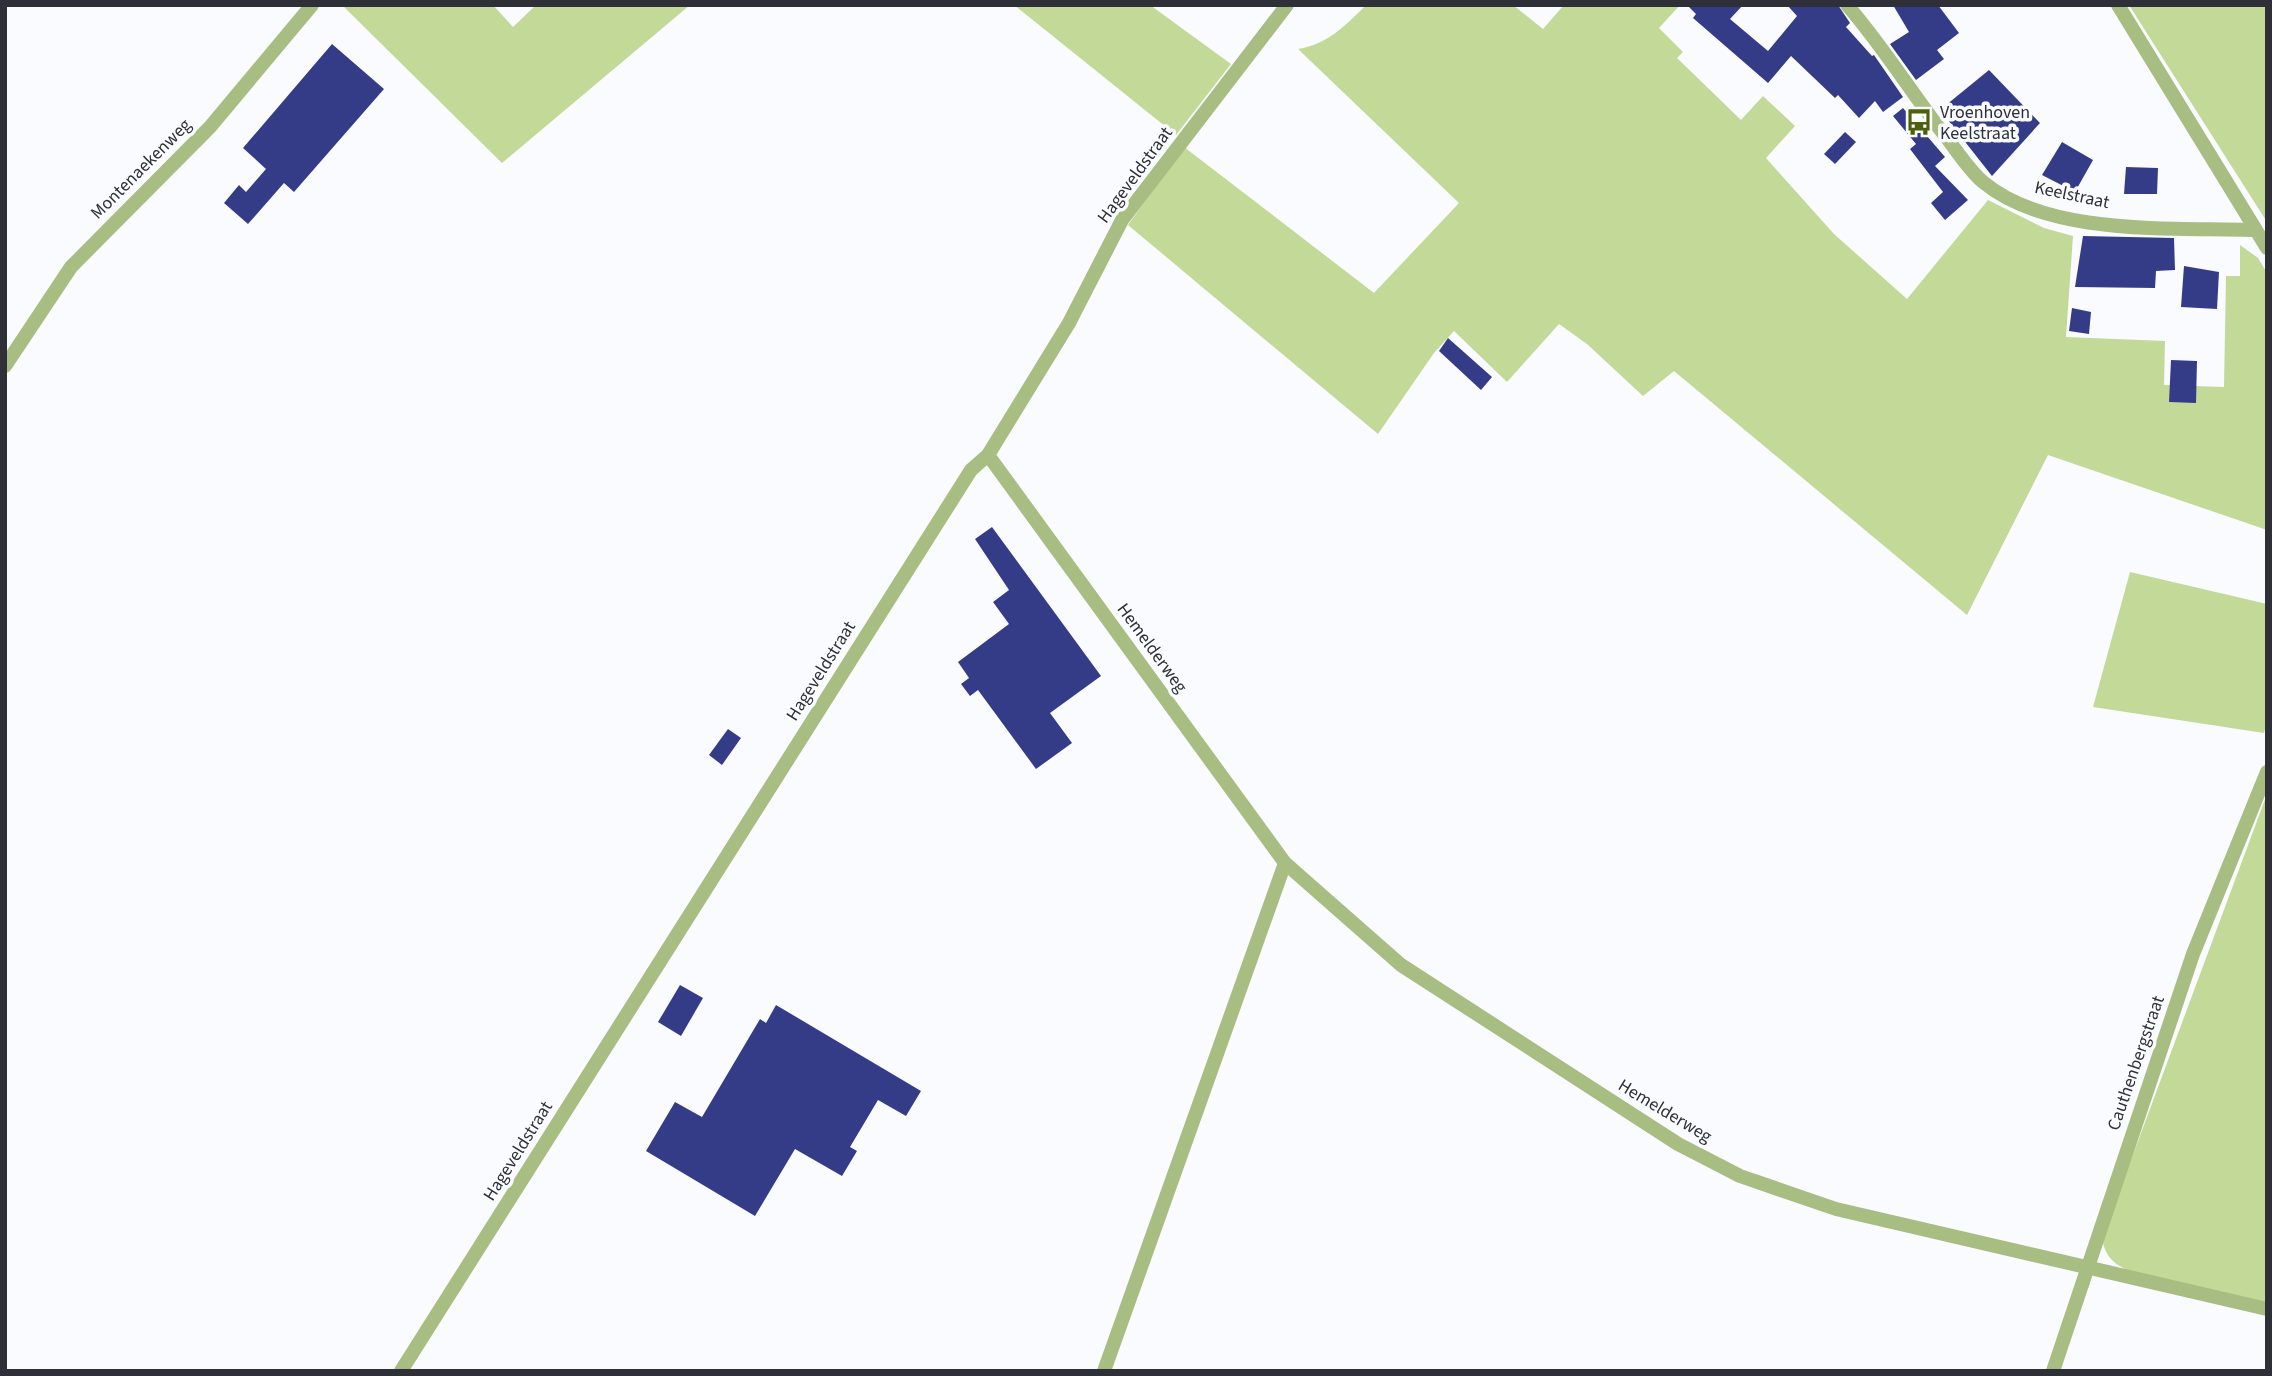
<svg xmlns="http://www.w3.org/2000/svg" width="2272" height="1376" font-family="'Source Sans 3',sans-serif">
	<rect width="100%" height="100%" fill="#fafbfe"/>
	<!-- green -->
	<g fill="#c2d998">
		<path d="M342,5h151l20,22 23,-22h154l-188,158z"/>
		<path d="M1014,5h136l81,59 -55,71z"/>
		<path d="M1366,5h147l30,24 21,-24h116l-21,23 24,24 -6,6 64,62 22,-24 32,30 -29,32 68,76 73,65 81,-99 56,28 29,8 -7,101 99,4 -1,44 60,2 2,-111h14v-31l18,13 9,15v257l-219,-75 -81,160 -293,-244 -31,25 -56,-52 -28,-20 -52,58 -53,-51 -20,22 -56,81 -250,-209 56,-78 190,146 85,-90 -161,-154c30,-5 47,-23 68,-44z"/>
		<path d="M2129,5h138v217z"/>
		<path d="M2130,572l137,32v117l-3,12 -171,-26z"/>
		<path d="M2267,794v510l-136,-32c-17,-8 -26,-15 -29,-34z"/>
	</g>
	<!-- building -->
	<g fill="#353c87">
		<path d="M1687,5h56l-13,14 38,32 29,-35 -10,-11h51l12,18 -4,4 26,29 2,-1 29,42 -20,15 -8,-11 -16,17 -21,-23 -3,3 -44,-42 -23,27 -75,-65 3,-4z"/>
		<path d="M1893,5h45l21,28 -22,17 7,9 -28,21 -26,-36 19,-12z"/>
		<path d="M332,44l52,45 -90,103 -10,-9 -36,41 -24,-21 15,-18 7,7 20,-23 -23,-21z"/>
		<path d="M1989,70l51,53 -48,53 -52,-66z"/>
		<path d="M1903,108l42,49 -10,9 33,34 -23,20 -14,-17 12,-11 -33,-43 6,-5 -23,-28z"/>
		<path d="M1845,132l11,10 -21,22 -11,-10z"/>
		<path d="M2062,142l31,18 -18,32 -33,-17z"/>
		<path d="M2126,167l32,1 -1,26h-33z"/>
		<path d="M2083,236l91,2 1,32 -19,1 -1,17 -80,-1z"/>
		<path d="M2184,266l35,6 -2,37 -36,-2z"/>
		<path d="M2072,308l19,4 -2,22 -20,-3z"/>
		<path d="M1448,338l44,39 -11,13 -42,-39z"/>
		<path d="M2171,360l26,1 -1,42 -27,-1z"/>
		<path d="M992,527l109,149 -51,37 22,30 -36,26 -58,-79 -8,6 -9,-12 8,-6 -11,-16 51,-38 -16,-22 16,-12 -34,-51z"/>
		<path d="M728,729l13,9 -19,27 -13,-10z"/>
		<path d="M680,985l23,13 -22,38 -23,-14z"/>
		<path d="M776,1005l145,86 -15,25 -28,-16 -28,47 7,4 -15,25 -47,-27 -40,67 -109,-65 29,-49 27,15 58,-98 6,4z"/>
	</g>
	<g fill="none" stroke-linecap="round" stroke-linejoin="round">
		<!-- minor -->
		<g stroke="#a8bd82" stroke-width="14">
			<path d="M1847,5c36,41 65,89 99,132 11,14 23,33 37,45 66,55 191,45 272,48"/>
			<path d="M2118,5l149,243"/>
			<path d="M5,366l66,-99 139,-140 102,-122"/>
			<path d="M988,455l297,408 116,102 277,179 62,32 96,33 431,100"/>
			<path d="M401,1371l570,-901 17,-15 81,-132 53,-103 165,-215"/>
			<path d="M1104,1371l181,-508"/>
			<path d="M2053,1371l140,-417 74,-182"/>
		</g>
	</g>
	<!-- icons -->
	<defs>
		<symbol id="bus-bare" viewBox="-9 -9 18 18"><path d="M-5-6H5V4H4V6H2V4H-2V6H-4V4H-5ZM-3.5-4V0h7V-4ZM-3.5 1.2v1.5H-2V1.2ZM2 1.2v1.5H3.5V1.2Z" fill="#4a600b" stroke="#fafbfe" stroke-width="2.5" paint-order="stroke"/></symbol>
	</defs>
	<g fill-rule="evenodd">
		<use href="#bus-bare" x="1900" y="103" width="38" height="38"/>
	</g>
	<g text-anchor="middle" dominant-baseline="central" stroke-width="7" stroke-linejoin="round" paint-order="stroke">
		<!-- poi labels -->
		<g font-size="18" fill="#2f3037" stroke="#fafbfe" text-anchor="start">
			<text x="1940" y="112">Vroenhoven<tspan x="1940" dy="21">Keelstraat</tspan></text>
		</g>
		<!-- street labels -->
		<g font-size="18" fill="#2f3037" stroke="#fafbfe">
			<text transform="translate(141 169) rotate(-45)">Montenaekenweg</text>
			<text transform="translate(1135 175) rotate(-54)">Hageveldstraat</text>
			<text transform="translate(2072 195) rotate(12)">Keelstraat</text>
			<text transform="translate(1152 648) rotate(54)">Hemelderweg</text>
			<text transform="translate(821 671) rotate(-58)">Hageveldstraat</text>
			<text transform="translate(2136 1063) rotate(-71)">Cauthenbergstraat</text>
			<text transform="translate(1665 1111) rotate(31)">Hemelderweg</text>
			<text transform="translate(518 1151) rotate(-58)">Hageveldstraat</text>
		</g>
	</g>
	<!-- border -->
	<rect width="2272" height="1376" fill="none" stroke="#2f3037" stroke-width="14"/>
</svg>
